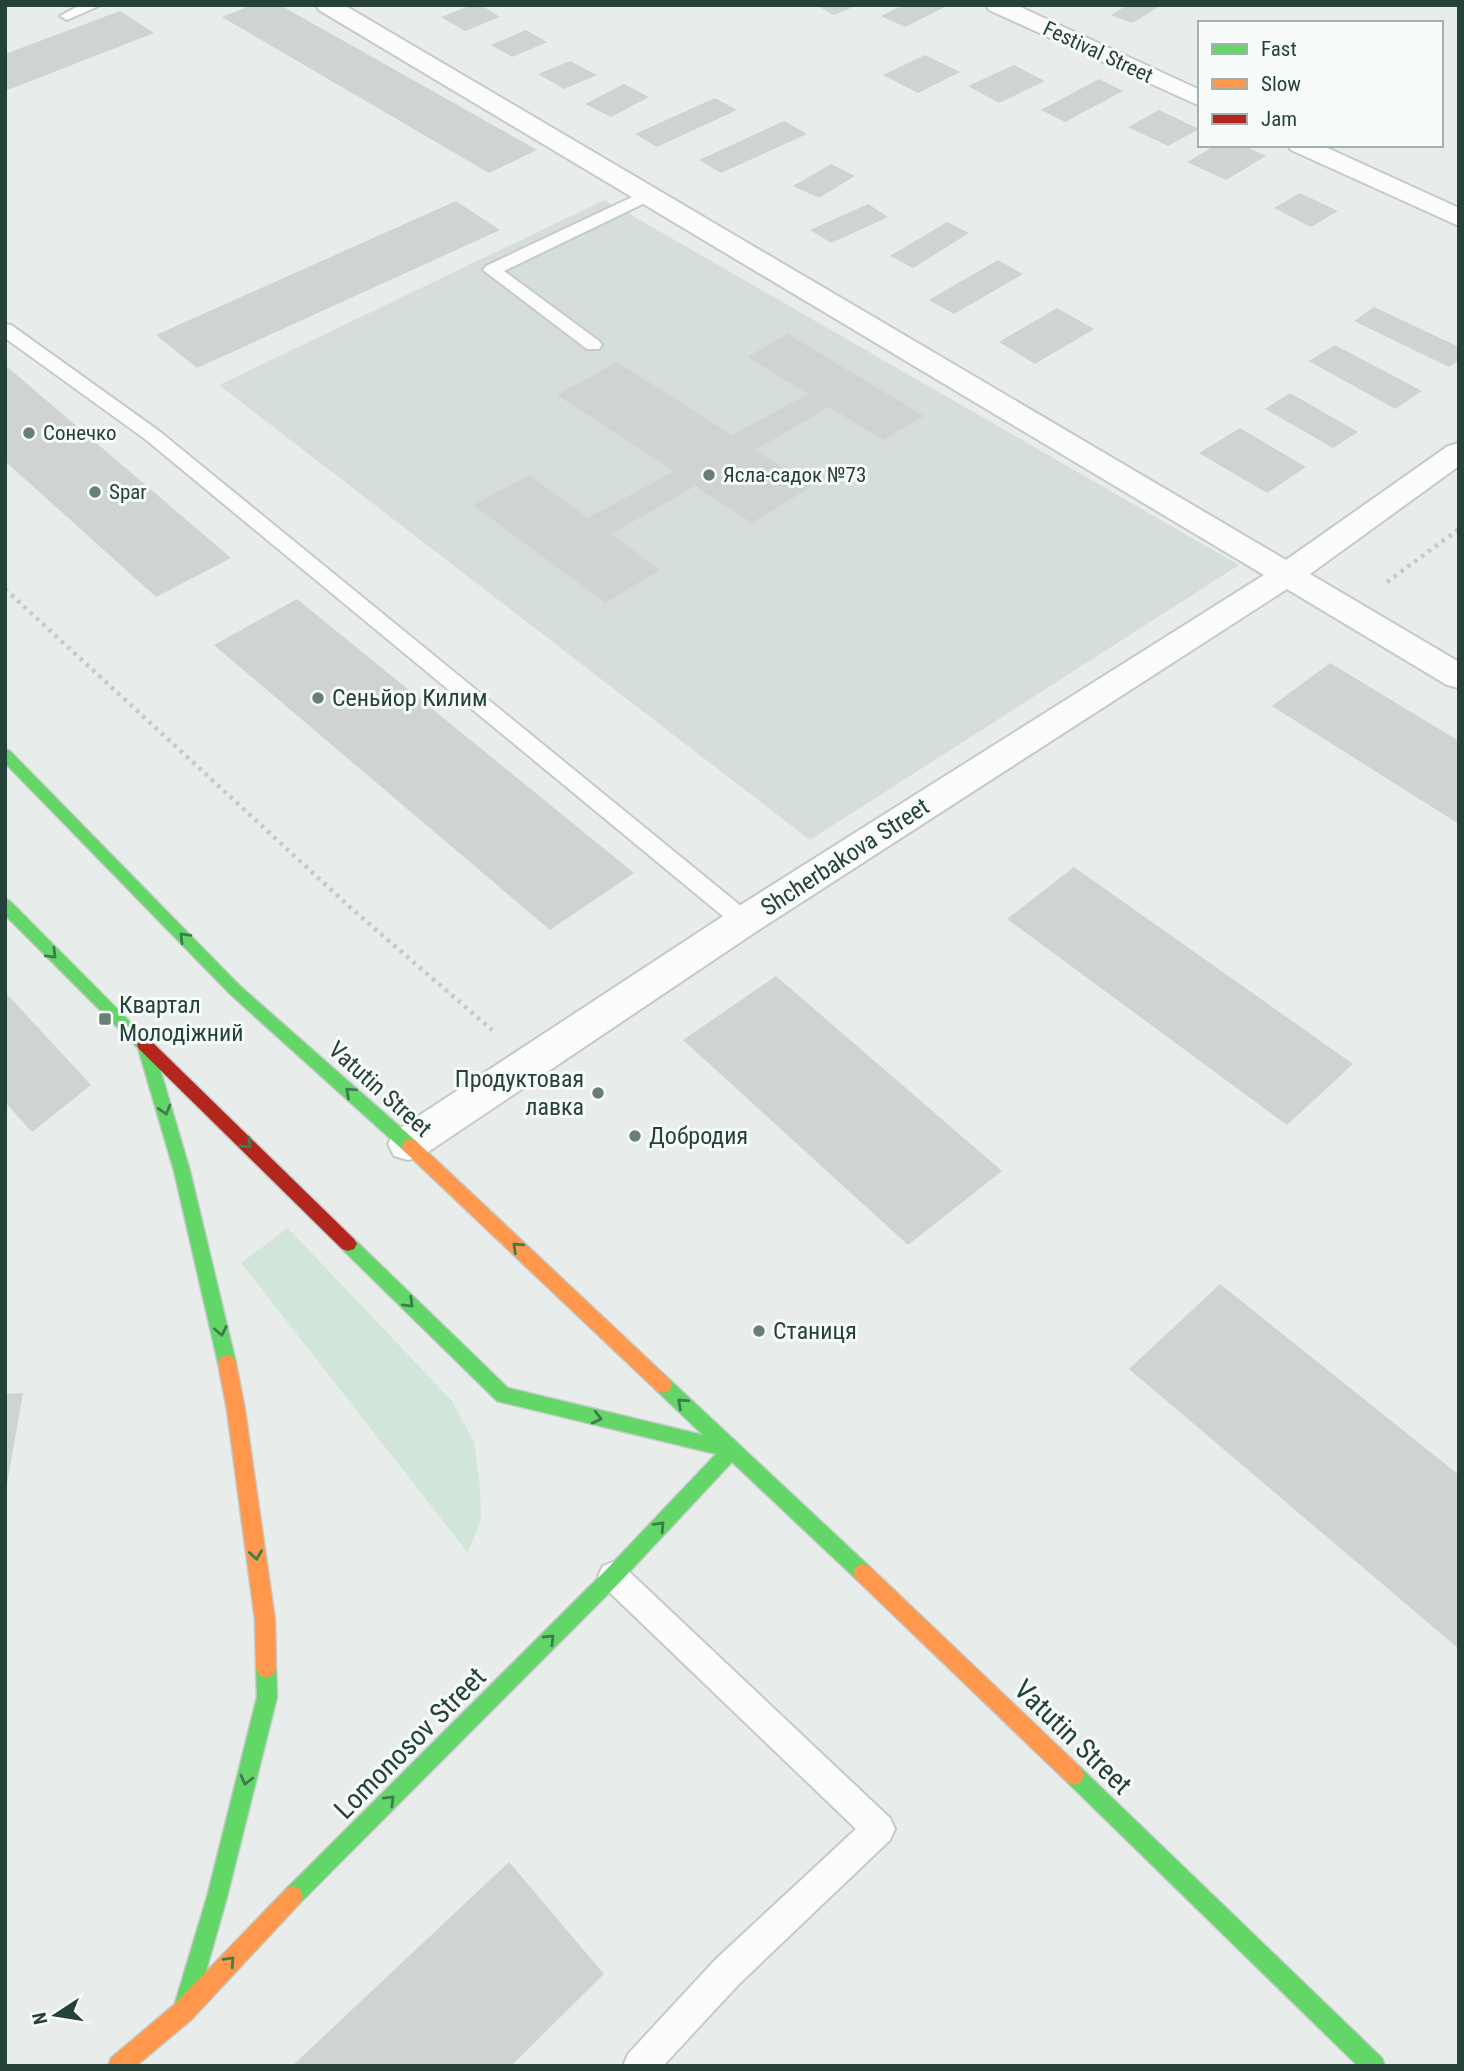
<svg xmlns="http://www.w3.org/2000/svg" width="1464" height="2071" font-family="'Roboto Condensed',sans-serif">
	<rect width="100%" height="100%" fill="#e8edeb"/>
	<!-- built -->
	<path fill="#d6dedb" d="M604,200l36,20 599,345 -429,275 -591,-455z"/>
	<!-- green -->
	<path fill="#d1e6d8" d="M288,1228l164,173 22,41 6,45 1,32 -13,34 -227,-290z"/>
	<!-- building -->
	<g fill="#cfd4d2">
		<path d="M252,5h28l257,145 -48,23 -267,-156z"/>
		<path d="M472,5h9l19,12 -35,14 -24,-14z"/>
		<path d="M816,5h42l-24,10z"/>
		<path d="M903,5h39l3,2 -40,20 -24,-11z"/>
		<path d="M1127,5h35l-30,18 -21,-8z"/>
		<path d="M120,11l34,22 -149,58v-37z"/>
		<path d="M526,30l21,12 -35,15 -21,-12z"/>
		<path d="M925,55l35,17 -42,21 -35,-18z"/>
		<path d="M570,61l27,14 -33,14 -26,-15z"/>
		<path d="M1014,65l31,16 -46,22 -31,-17z"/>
		<path d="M1099,79l24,12 -58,31 -24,-12z"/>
		<path d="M624,84l25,13 -38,20 -26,-13z"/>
		<path d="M715,98l22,12 -80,37 -22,-13z"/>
		<path d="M1159,110l40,19 -31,17 -40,-19z"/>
		<path d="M784,121l23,13 -86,39 -22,-13z"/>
		<path d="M1216,145h26l24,11 -40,24 -39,-18z"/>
		<path d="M831,164l24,12 -36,22 -26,-12z"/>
		<path d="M1300,193l38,18 -27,16 -37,-19z"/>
		<path d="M456,201l44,29 -303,138 -41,-33z"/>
		<path d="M868,204l20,13 -57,26 -21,-13z"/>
		<path d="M947,222l22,11 -56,35 -23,-12z"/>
		<path d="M998,260l25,14 -69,40 -25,-14z"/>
		<path d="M1374,307l85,40v13l-10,7 -95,-46z"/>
		<path d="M1057,308l37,21 -59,35 -36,-22z"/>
		<path d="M788,334l136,82 -41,24 -54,-33 -74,43 57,36 -60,37 -57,-37 -84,48 49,36 -55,33 -132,-98 56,-30 59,43 86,-47 -117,-76 60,-33 115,73 76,-41 -61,-37z"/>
		<path d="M1335,345l87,46 -27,18 -86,-48z"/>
		<path d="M5,365l226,193 -75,39 -151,-136z"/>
		<path d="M1290,393l68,39 -25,16 -68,-39z"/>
		<path d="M1240,428l66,39 -39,26 -68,-40z"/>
		<path d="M297,599l337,274 -84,57 -336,-285z"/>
		<path d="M1330,663l129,78v83l-187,-118z"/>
		<path d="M1074,867l279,197 -66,61 -280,-206z"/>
		<path d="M776,976l226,195 -94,74 -225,-205z"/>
		<path d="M5,992l86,93 -59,47 -27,-30z"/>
		<path d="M1220,1284l239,191v174l-330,-280z"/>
		<path d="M23,1393l-16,91h-2v-90z"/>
		<path d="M509,1862l95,112 -93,92h-219z"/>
	</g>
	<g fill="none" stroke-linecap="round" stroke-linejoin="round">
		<defs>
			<g id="lane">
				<path d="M80,5h21l-34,15 -7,-4z"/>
				<path d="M645,191l6,1 2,4 -2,4 -147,71 95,70 3,4 -3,4h-12l-104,-79 3,-4z"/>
				<path d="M5,324l6,1 148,106 593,484 4,6 -4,6 -8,3 -8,-3 -591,-488 -140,-101z"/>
				<path d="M613,1562l10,4 267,252 5,11 -5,11 -151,144 -76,82h-40l5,-12 87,-94 141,-131 -253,-243 -5,-10 5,-10z"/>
			</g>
			<g id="street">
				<path d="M316,5h28l942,555 162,-114 11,-3v23l-149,108 149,88v26l-12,-3 -160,-96 -530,342 -335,225 -14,4 -14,-4 -6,-12 6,-12 337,-221 533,-336 -945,-565z"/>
				<path d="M986,5h30l184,85v16l-211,-96z"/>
				<path d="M1288,145h33l138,63v18l-168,-76z"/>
			</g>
			<g id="fast">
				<path d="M5,749l5,2 230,235 176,155 2,5 -2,5 -6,2 -6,-2 -174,-157 -225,-231z"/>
				<path d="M5,899l5,2 143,144 37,126 46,192 -3,6 -6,2 -6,-2 -3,-6 -44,-192 -36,-123 -133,-133z"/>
				<path d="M348,1237l6,2 154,149 195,47 -46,-44 -3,-6 3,-6 6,-2 6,2 201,188 3,6 -3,6 -7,3 -7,-3 -124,-117 -112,120 -320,321 -7,3 -7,-3 -3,-7 3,-7 320,-319 110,-116 -219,-53 -155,-152 -3,-5 3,-5z"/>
				<path d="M266,1658l7,3 3,7 1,29 -50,200 -30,106 -3,8 -8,3 -8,-3 -3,-8 32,-106 50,-200 -1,-29 3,-7z"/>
				<path d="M1074,1765l7,3 301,290 3,8h-27l-291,-284 -3,-7 3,-7z"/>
			</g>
			<g id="slow">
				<path d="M410,1139l6,2 253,238 3,6 -3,6 -6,2 -6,-2 -253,-240 -2,-5 2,-5z"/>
				<path d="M227,1355l6,2 3,6 9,47 30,210 1,48 -3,7 -7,3 -7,-3 -3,-7 -1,-48 -28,-210 -9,-47 3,-6z"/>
				<path d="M863,1564l7,3 211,201 3,7 -3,7 -7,3 -7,-3 -211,-203 -3,-6 3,-6z"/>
				<path d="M293,1886l7,3 3,7 -3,7 -109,117 -55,46h-28l3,-8 64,-54 111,-115z"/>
			</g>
			<path id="jam" d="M145,1039l6,2 203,198 3,5 -3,5 -6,2 -6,-2 -203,-200 -2,-4 2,-4z"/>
		</defs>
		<!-- lane casing -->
		<use href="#lane" stroke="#c5cac8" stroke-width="4"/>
		<!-- street casing -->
		<use href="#street" stroke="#c5cac8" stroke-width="4"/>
		<!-- fast casing -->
		<use href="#fast" stroke="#c3cbc8" stroke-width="3"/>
		<!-- slow casing -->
		<use href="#slow" stroke="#c3cbc8" stroke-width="3"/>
		<!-- jam casing -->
		<use href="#jam" stroke="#c3cbc8" stroke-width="3"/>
		<!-- path -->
		<g stroke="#c3ccca" stroke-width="4.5" stroke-dasharray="3.5 5" stroke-linecap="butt">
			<path d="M1387,582l72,-53"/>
			<path d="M5,589l347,320 140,121"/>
		</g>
		<!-- lane -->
		<use href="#lane" fill="#fcfcfc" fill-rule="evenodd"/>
		<!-- street -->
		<use href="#street" fill="#fcfcfc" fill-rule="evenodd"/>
		<!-- fast -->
		<use href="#fast" fill="#63d668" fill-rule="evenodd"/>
		<!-- slow -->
		<use href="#slow" fill="#ff974d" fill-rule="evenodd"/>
		<!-- jam -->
		<use href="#jam" fill="#b3261e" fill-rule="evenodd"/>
	</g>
	<!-- one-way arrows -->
	<defs><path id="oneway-chevron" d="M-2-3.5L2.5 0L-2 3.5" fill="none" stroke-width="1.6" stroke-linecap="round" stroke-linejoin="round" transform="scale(1.75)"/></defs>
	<g stroke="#3d7d4c">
		<use href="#oneway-chevron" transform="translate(184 937) rotate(-134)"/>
		<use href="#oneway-chevron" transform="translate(52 954) rotate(45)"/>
		<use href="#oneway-chevron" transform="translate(350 1092) rotate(-138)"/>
		<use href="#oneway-chevron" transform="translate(165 1110) rotate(74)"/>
		<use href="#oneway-chevron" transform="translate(247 1144) rotate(44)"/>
		<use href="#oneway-chevron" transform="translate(517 1247) rotate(-137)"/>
		<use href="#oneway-chevron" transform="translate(409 1303) rotate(44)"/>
		<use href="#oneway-chevron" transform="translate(221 1331) rotate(79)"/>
		<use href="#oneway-chevron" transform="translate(682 1403) rotate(-137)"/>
		<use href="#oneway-chevron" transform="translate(597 1418) rotate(14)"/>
		<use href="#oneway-chevron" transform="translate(660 1526) rotate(-47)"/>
		<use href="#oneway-chevron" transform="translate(256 1555) rotate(82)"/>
		<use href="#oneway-chevron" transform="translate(550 1639) rotate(-45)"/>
		<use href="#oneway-chevron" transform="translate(246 1780) rotate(104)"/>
		<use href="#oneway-chevron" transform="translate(390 1800) rotate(-45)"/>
		<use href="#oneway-chevron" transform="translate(230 1961) rotate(-47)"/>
	</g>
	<!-- markers -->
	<g fill="#697e78" stroke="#f7fbf9" stroke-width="2.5">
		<circle cx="29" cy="433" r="7"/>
		<circle cx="709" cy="475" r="7"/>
		<circle cx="95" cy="492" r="7"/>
		<circle cx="318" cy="698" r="7"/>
		<rect x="98" y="1012" width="14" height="14" rx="3.5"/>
		<circle cx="598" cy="1093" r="7"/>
		<circle cx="635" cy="1136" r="7"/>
		<circle cx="759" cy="1331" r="7"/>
	</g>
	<g text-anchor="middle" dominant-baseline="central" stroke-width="6" stroke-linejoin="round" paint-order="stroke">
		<!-- far-street labels -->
		<g font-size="21" fill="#24423a" stroke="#f7fbf9">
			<text transform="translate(1098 52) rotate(25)">Festival Street</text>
		</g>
		<!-- far-poi labels -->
		<g font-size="21" fill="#24423a" stroke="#f7fbf9" text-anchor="start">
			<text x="43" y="433">Сонечко</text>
			<text x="723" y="475">Ясла-садок №73</text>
			<text x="109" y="492">Spar</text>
		</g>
		<!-- poi labels -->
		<g font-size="24" fill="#24423a" stroke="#f7fbf9" text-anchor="start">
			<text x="332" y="698">Сеньйор Килим</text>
			<text x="119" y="1005">Квартал<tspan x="119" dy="28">Молодіжний</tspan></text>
			<text x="584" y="1079" text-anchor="end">Продуктовая<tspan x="584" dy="28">лавка</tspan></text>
			<text x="649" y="1136">Добродия</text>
			<text x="773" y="1331">Станиця</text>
		</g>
		<!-- street labels -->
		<g font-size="24" fill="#24423a" stroke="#f7fbf9">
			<text transform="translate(845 857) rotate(-33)">Shcherbakova Street</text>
			<text transform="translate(380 1089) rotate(42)">Vatutin Street</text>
		</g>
		<!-- near-street labels -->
		<g font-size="28" fill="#24423a" stroke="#f7fbf9">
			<text transform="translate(1073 1737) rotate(44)">Vatutin Street</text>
			<text transform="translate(410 1743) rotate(-45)">Lomonosov Street</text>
		</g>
	</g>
	<!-- border -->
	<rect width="1464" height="2071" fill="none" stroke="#24423a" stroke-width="14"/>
	<!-- legend -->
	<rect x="1198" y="21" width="245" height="126" fill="#f7fbf9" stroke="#a3b1ad" stroke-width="2"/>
	<rect x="1212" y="44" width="35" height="10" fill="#63d668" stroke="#a3b1ad" stroke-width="2"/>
	<text x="1261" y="56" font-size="21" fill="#24423a">Fast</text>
	<rect x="1212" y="79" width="35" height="10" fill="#ff974d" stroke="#a3b1ad" stroke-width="2"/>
	<text x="1261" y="91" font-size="21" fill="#24423a">Slow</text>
	<rect x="1212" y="114" width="35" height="10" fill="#b3261e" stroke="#a3b1ad" stroke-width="2"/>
	<text x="1261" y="126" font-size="21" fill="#24423a">Jam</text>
	<!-- north arrow -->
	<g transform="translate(56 2015) rotate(258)" stroke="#f7fbf9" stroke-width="5" paint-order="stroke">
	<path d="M0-5L12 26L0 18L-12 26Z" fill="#24423a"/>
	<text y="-10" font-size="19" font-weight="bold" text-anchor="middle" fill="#24423a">N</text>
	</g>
</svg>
